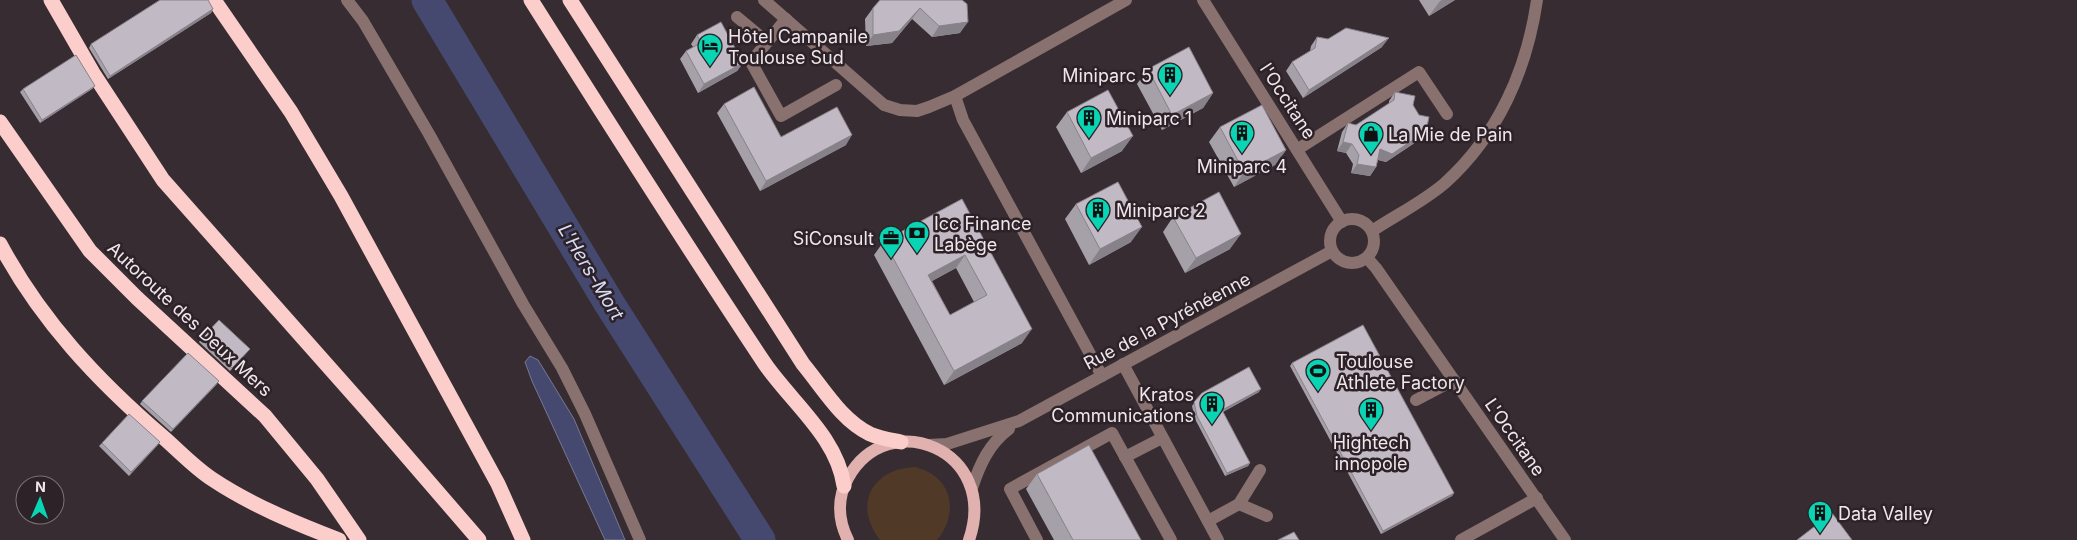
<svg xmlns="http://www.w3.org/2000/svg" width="2077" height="540" font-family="Inter,sans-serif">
	<rect width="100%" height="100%" fill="#372c31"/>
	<!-- green -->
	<path fill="#513928" d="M915,467c37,9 45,45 22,73h-57c-27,-35 -9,-71 35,-73z"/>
	<!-- water -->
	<path fill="#45486f" stroke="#787894" d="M530,356l8,4 36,59 51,121h-20l-73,-159 -7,-19z"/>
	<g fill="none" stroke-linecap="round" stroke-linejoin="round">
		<!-- river -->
		<path stroke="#45486f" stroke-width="31" d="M427,0l182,303 151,237"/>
		<!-- minor -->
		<g stroke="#88716f" stroke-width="12">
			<path d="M347,0l16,21 66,113 94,170 39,64 23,46 55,126"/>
			<path d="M764,0l120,105 16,5 17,1 12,-4 26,-11 171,-96"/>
			<path d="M1203,0l139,222"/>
			<path d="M737,17l30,25"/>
			<path d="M786,19l-35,43 30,54 55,-31"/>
			<path d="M955,96l8,24 139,256"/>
			<path d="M1298,149l121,-77 28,42"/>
			<circle cx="1352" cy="241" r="22"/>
			<path d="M1372,231c24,-16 51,-29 73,-48 53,-48 82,-113 92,-183"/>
			<path d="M1367,258l9,10 189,272"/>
			<path d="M1123,364l95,176"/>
			<path d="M1416,400l38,-20"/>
			<path d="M928,445l19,-1 72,-23 313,-170"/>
			<path d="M1125,457l37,-19"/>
			<path d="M972,488c8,-24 17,-44 37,-59"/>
			<path d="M1239,504l28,12"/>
			<path d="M1208,521l31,-17 21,-34"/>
			<path d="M1037,540l-27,-51 102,-56 59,107"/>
			<path d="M1461,540l76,-42"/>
		</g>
		<!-- major -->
		<path stroke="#e0b1ae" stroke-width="12" d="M848,540c-10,-20 -11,-42 0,-62 40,-73 152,-28 121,62"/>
		<!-- highway -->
		<g stroke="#fbcecb" stroke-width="15">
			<path d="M51,0l42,73 70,107 203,229 113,131"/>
			<path d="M214,0l77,112 50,84 157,288 25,56"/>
			<path d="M531,0c77,122 154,244 234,364 27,39 72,73 79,122"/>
			<path d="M570,0l233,364c20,24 38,56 67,70 9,4 21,6 31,8"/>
			<path d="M0,122l90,129 47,47 128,118 52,63 42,61"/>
			<path d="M0,244c41,77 98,137 163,193 16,14 32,31 49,42 39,26 83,44 127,61"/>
		</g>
	</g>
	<!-- wall -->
	<g fill="#a6a0a9" fill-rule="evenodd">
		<path d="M962,0l-2,33 -28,4 -20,-18 -20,24 -26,3 -1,-27 8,-11z"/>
		<path d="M1419,0h36l-26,16z"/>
		<path d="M213,9l-2,4 -103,66 -19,-31 2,-4z"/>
		<path d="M697,35l46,28 -6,8 -39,22 -18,-34 6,-8 7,-4 -2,-3z"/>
		<path d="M1317,37l11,2 54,8 -79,51 -17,-27 6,-9 18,-11 1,-5z"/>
		<path d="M1148,69l65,24 -10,15 -41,22 -25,-46z"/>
		<path d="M95,86l-3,3 -52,34 -20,-31 3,-3z"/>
		<path d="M1395,92l18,13 6,35 -33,22 -8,-2 -2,7 -6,9 -19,-3 2,-9 -7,-11 -9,-2 5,-19 6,-9 8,2 33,-21v-3z"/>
		<path d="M724,104l57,33 65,8 -86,46 -43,-78z"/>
		<path d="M1067,112l55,39 -41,22 -25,-46z"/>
		<path d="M1220,127l66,23 -11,15 -41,22 -25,-45z"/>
		<path d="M962,199l60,144 -78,42 -70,-130 10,-14zM956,268l18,34 -24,13 -18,-34z"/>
		<path d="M1076,204l55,38 -42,23 -24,-46z"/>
		<path d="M1173,217l57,32 -45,24 -22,-41z"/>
		<path d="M201,339l49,10 -20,22 -31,-29z"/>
		<path d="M1292,363l162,130 -2,3 -71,38 -91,-168z"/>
		<path d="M217,384l-46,48 -31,-28 2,-3z"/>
		<path d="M1259,392l-36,20 27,51 -2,3 -23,10 -30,-57 -3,-13 10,-13z"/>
		<path d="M160,442l-31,34 -30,-30 3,-3z"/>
		<path d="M1037,474l104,66h-87l-28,-51z"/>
	</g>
	<!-- shaded-wall -->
	<g fill="#87828a">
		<path d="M1442,0h13l-26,16 11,-15z"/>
		<path d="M920,8l-8,11 -20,24 -26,3 7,-11z"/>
		<path d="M213,9l-2,4 -103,66 2,-3z"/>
		<path d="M968,22l-8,11 -28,4 7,-11z"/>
		<path d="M1389,38l-7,9 -79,51 6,-8z"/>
		<path d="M743,63l-6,8 -39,22 6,-9z"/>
		<path d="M95,86l-3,3 -52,34 2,-3z"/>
		<path d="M1213,93l-10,15 -41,22 10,-15z"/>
		<path d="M1426,131l-7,9 -33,22 -13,-4 7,-9z"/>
		<path d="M852,135l-6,10 -86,46 6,-10z"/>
		<path d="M1133,136l-11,15 -41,22 10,-15z"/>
		<path d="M1343,142l9,2 -6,9 -9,-2z"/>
		<path d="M1286,150l-11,15 -41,22 10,-15z"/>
		<path d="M1357,164l19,3 -6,9 -19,-3z"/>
		<path d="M1142,227l-11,15 -42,23 11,-16z"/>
		<path d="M1241,234l-11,15 -45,24 11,-15z"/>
		<path d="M965,255l-9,13 -37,20 9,-13z"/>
		<path d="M1032,329l-10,14 -78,42 10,-14z"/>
		<path d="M219,381l-2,3 -46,48 2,-3z"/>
		<path d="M1261,389l-2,3 -39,21 2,-3z"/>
		<path d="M160,442l-2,3 -29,31 2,-4z"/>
		<path d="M1250,463l-2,3 -23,10 2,-3z"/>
		<path d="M1454,493l-2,3 -71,38 2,-3z"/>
	</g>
	<!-- building -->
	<g fill="#c1bac5" stroke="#87828a" fill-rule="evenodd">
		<path d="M160,0h48l5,9 -103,67 -19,-32z"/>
		<path d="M880,0h82l5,4 1,18 -29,4 -19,-18 -21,23 -26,4v-27z"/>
		<path d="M721,22l22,41 -39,21 -18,-33 15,-8 -4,-8z"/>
		<path d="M1346,28l43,10 -80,52 -17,-28 23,-14 2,-11 11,2z"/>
		<path d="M1189,47l24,46 -41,22 -24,-46z"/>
		<path d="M76,55l19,31 -53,34 -19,-31z"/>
		<path d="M754,87l27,50 56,-30 15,28 -86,46 -42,-77z"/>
		<path d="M1108,90l25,46 -42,22 -24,-46z"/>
		<path d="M1395,92l20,4 -2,9 6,10 10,2 -3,14 -34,23 -12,-5 -4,18 -19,-3 2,-9 -7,-11 -9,-2 5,-19 8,2 38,-25z"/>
		<path d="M1262,105l24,45 -42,22 -24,-45z"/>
		<path d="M1118,182l24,45 -42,22 -24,-45z"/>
		<path d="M1219,192l22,42 -45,24 -23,-41z"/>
		<path d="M962,199l70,130 -78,42 -70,-130zM965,255l22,40 -37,20 -22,-40z"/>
		<path d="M219,320l31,29 -18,19 -31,-29z"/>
		<path d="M1363,325l91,168 -71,38 -91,-168z"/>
		<path d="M188,353l31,28 -46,48 -31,-28z"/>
		<path d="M1249,367l12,22 -39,21 28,53 -23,10 -30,-57 -3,-14 8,-9z"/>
		<path d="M129,414l31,28 -29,30 -29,-29z"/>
		<path d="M1089,445l52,95h-68l-36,-66z"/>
		<path d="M1832,513l20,27h-55z"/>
		<path d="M1294,532l5,8h-21z"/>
	</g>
	<!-- icons -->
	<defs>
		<symbol id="hotel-pin" viewBox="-11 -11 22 30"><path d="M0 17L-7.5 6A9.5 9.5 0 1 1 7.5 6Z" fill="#09d5b5" stroke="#2d2227"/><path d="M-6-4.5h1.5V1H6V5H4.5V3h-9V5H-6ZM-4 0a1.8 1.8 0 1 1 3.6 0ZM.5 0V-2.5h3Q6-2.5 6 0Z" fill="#111"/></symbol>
		<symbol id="building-pin" viewBox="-11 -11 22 30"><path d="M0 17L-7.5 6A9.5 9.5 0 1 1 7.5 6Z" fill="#09d5b5" stroke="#2d2227"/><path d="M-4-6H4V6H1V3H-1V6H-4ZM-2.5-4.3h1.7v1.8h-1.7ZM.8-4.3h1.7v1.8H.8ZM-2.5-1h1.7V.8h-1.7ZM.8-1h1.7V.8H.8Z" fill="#111"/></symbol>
		<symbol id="shop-pin" viewBox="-11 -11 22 30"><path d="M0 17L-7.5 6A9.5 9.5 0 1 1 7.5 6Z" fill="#09d5b5" stroke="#2d2227"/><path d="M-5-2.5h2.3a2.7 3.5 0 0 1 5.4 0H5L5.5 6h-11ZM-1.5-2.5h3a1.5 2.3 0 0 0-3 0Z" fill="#111"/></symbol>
		<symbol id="bank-pin" viewBox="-11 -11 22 30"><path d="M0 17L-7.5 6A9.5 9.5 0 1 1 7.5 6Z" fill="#09d5b5" stroke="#2d2227"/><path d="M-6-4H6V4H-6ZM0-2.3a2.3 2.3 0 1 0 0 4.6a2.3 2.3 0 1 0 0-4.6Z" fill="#111"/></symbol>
		<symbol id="office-pin" viewBox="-11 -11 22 30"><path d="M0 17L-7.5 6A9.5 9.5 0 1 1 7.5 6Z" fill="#09d5b5" stroke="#2d2227"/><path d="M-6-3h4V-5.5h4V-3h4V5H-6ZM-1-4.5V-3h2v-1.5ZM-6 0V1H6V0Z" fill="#111"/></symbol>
		<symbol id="stadium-pin" viewBox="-11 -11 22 30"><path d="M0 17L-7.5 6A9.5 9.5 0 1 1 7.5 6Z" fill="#09d5b5" stroke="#2d2227"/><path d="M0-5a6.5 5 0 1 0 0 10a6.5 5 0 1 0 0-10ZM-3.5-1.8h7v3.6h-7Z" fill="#111"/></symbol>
	</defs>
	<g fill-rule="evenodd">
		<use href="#hotel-pin" x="696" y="32" width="28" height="38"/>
		<use href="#building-pin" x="1156" y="61" width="28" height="38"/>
		<use href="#building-pin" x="1075" y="104" width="28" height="38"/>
		<use href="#building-pin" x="1228" y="119" width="28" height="38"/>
		<use href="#shop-pin" x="1357" y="120" width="28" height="38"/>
		<use href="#building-pin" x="1084" y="196" width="28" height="38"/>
		<use href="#bank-pin" x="903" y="219" width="28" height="38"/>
		<use href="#office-pin" x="877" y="224" width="28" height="38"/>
		<use href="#stadium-pin" x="1304" y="357" width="28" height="38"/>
		<use href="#building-pin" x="1198" y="390" width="28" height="38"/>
		<use href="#building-pin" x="1357" y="396" width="28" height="38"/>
		<use href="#building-pin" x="1806" y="499" width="28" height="38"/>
	</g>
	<g text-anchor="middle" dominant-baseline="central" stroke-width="5" stroke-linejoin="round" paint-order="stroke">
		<!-- poi labels -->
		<g font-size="18" fill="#efe7eb" stroke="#2d2227" text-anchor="start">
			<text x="728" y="36">Hôtel Campanile<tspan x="728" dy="21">Toulouse Sud</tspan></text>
			<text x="1152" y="75" text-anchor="end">Miniparc 5</text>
			<text x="1106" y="118">Miniparc 1</text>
			<text x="1388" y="134">La Mie de Pain</text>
			<text x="1242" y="166" text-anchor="middle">Miniparc 4</text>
			<text x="1116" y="210">Miniparc 2</text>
			<text x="934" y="223">Icc Finance<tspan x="934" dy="21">Labège</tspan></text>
			<text x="874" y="238" text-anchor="end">SiConsult</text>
			<text x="1336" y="361">Toulouse<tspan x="1336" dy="21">Athlete Factory</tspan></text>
			<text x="1194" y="394" text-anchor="end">Kratos<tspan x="1194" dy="21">Communications</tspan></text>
			<text x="1371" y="442" text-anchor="middle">Hightech<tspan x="1371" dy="21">innopole</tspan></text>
			<text x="1838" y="513">Data Valley</text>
		</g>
		<!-- street labels -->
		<g font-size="18" fill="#efe7eb" stroke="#2d2227">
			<text transform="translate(1288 101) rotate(57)">l'Occitane</text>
			<text transform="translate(190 319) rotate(43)">Autoroute des Deux Mers</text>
			<text transform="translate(1167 321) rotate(-28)">Rue de la Pyrénéenne</text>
			<text transform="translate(1515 437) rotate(55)">L'Occitane</text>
		</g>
		<!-- water labels -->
		<g font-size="19" font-style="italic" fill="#d7dbf6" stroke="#2d2227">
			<text transform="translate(591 272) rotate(59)">L'Hers-Mort</text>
		</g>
	</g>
	<!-- north arrow -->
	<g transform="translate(40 500) rotate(2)"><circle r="24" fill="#2d2227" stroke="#7b7175"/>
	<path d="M0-4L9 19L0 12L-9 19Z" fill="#09d5b5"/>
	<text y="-8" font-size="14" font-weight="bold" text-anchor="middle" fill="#efe7eb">N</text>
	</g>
</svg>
